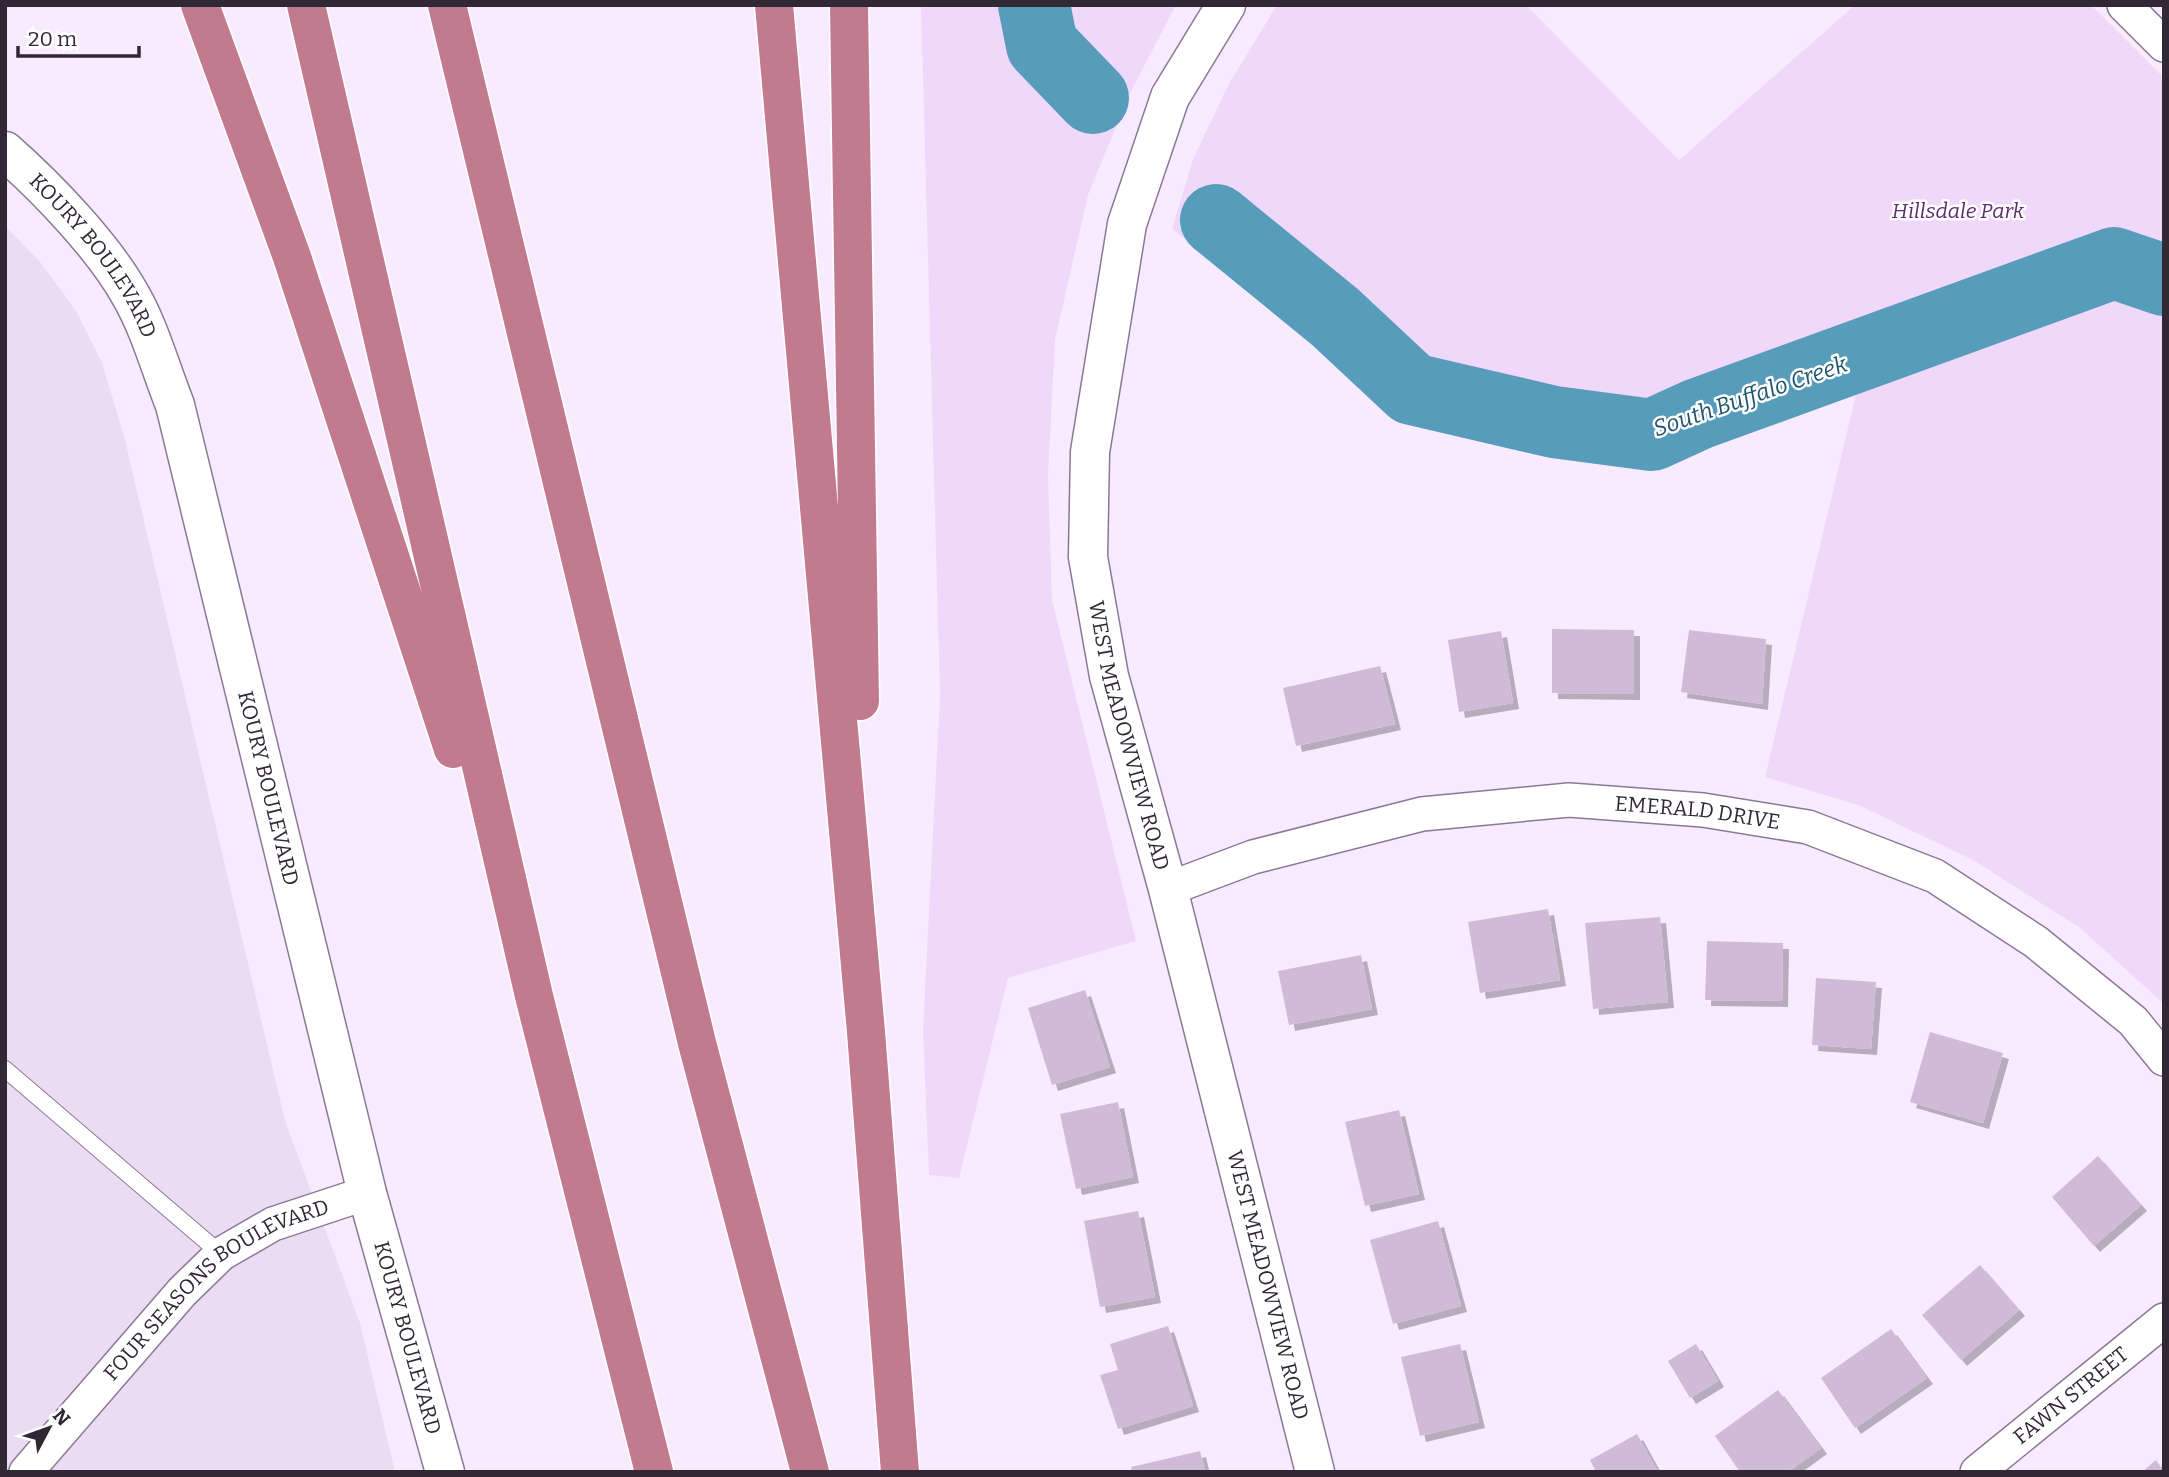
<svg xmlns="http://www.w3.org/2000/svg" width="2169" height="1477" font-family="Bitter,serif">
	<defs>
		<filter id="shadow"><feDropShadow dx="6" dy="6" stdDeviation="0" flood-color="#0004"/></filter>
	</defs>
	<rect width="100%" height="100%" fill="#f9ebff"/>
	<!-- built -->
	<path fill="#eadcf2" d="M5,226l36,37 35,48 26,52 22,73 161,685 75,202 35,149h-390z"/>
	<!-- green -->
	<g fill="#f0d8fb">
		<path d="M921,5h255l-46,88 -42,102 -33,145 -7,135 4,125 84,341 -128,37 -49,200 -30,-3 -6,-146 17,-334z"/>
		<path d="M1277,5h249l153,155 176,-155h236l73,73v926l-84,-76 -107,-68 -115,-55 -93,-28 92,-387 -193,64 -150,-12 -113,-40 -229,-173 21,-70 37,-77z"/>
	</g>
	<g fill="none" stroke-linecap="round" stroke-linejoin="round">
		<!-- river -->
		<g stroke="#579cba" stroke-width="72">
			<path d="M1034,5l8,40 51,53"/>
			<path d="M1216,220l119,97 77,72 142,33 98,13 46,-21 416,-151 50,17"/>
		</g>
	</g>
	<!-- building -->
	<g fill="#d1bad8" filter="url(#shadow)">
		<path d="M1552,629l82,1v64l-82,-1z"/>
		<path d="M1689,630l77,9 -4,65 -81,-12z"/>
		<path d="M1501,631l12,72 -54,9 -11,-72z"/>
		<path d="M1380,666l15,58 -99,22 -13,-58z"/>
		<path d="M1548,909l12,71 -80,13 -12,-71z"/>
		<path d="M1660,917l8,85 -75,7 -8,-86z"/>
		<path d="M1707,941l76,2 -1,58 -77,-1z"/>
		<path d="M1361,955l11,54 -83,16 -11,-54z"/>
		<path d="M1816,978l60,4 -5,67 -59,-4z"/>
		<path d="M1085,990l25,77 -58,18 -24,-77z"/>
		<path d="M1930,1032l73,21 -20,70 -73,-21z"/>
		<path d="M1118,1102l15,75 -57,12 -16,-75z"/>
		<path d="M1399,1110l20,84 -54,12 -20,-84z"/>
		<path d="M2098,1156l43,49 -47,41 -42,-49z"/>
		<path d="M1138,1211l17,86 -55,10 -16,-86z"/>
		<path d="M1438,1221l23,85 -68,18 -23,-84z"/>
		<path d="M1980,1265l39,45 -58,50 -39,-45z"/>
		<path d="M1168,1326l25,80 -75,23 -18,-54 18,-5 -8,-26z"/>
		<path d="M1891,1329l36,49 -72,50 -34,-50z"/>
		<path d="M1460,1344l19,78 -59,14 -19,-79z"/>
		<path d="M1696,1344l22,37 -28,17 -22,-37z"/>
		<path d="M1778,1390l43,58 -33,24h-48l-25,-36z"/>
		<path d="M1637,1434l21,38h-62l-6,-12z"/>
		<path d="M1200,1451l5,21h-73l-1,-5z"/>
		<path d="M2156,1460l8,12h-22z"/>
	</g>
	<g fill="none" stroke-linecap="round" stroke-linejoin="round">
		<defs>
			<path id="service" d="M5,1069l216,185"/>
			<g id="minor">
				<path d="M2124,5l40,40"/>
				<path id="s1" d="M1168,889l85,-32 169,-43 147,-14 134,10 105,17 127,49 101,66 97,79 31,38"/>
				<path id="s2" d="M26,1472l156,-180 39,-38 52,-30 94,-31"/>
				<path id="s3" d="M1977,1472l187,-152"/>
			</g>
			<g id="tertiary">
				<path id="s4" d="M1226,5l-56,92 -43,127 -37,228 -2,105 21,119 59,213 147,583"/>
				<path id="s5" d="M5,151c42,37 99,96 126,145 19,33 30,74 44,109l192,788 78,279"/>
			</g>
			<g id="motorway">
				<path d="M200,5l92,252 161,492"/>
				<path d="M306,5l228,991 120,476"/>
				<path d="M447,5l250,1038 113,429"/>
				<path d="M774,5l92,1027 34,440"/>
				<path d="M849,5l11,696"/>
			</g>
		</defs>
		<!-- service casing -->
		<use href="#service" stroke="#8c7895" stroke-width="18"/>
		<!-- minor casing -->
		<use href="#minor" stroke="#8c7895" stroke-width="36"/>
		<!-- tertiary casing -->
		<use href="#tertiary" stroke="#8c7895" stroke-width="41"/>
		<!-- motorway casing -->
		<use href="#motorway" stroke="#fff" stroke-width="41"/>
		<!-- service -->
		<use href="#service" stroke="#fff" stroke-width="16"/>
		<!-- minor -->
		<use href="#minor" stroke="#fff" stroke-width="33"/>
		<!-- tertiary -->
		<use href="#tertiary" stroke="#fff" stroke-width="38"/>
		<!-- motorway -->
		<use href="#motorway" stroke="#c27a8e" stroke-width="38"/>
	</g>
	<g text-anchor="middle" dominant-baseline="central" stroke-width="5" stroke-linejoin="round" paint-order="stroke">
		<!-- park labels -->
		<g font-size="21" font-style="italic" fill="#5c2f6e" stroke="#fefefe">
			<text x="1958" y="211">Hillsdale Park</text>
		</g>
		<!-- street labels -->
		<g font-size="21" fill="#302834" stroke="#fefefe">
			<text stroke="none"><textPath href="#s5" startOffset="138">KOURY BOULEVARD</textPath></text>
			<text stroke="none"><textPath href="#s4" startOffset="761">WEST MEADOWVIEW ROAD</textPath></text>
			<text stroke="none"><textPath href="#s5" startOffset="705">KOURY BOULEVARD</textPath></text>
			<text stroke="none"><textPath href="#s1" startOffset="542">EMERALD DRIVE</textPath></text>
			<text stroke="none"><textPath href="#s4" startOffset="1328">WEST MEADOWVIEW ROAD</textPath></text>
			<text stroke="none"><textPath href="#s2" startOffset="268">FOUR SEASONS BOULEVARD</textPath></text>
			<text stroke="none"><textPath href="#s5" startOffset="1272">KOURY BOULEVARD</textPath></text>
			<text stroke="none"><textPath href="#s3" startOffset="121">FAWN STREET</textPath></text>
		</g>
		<!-- water labels -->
		<g font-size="23" font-style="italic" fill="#1e556b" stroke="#fefefe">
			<text transform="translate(1750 396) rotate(-19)">South Buffalo Creek</text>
		</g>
	</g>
	<!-- border -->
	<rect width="2169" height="1477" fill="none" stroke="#302834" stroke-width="14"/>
	<!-- north arrow -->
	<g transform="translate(49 1428) rotate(49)" stroke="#fefefe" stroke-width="5" paint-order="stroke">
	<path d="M0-5L12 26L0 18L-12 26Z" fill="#302834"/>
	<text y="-10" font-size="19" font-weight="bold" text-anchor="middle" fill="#302834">N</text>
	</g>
	<!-- scale -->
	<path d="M18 46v10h121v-10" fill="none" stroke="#302834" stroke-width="3.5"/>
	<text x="28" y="46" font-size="21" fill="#302834" stroke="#fefefe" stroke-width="5" paint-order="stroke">20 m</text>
</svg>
